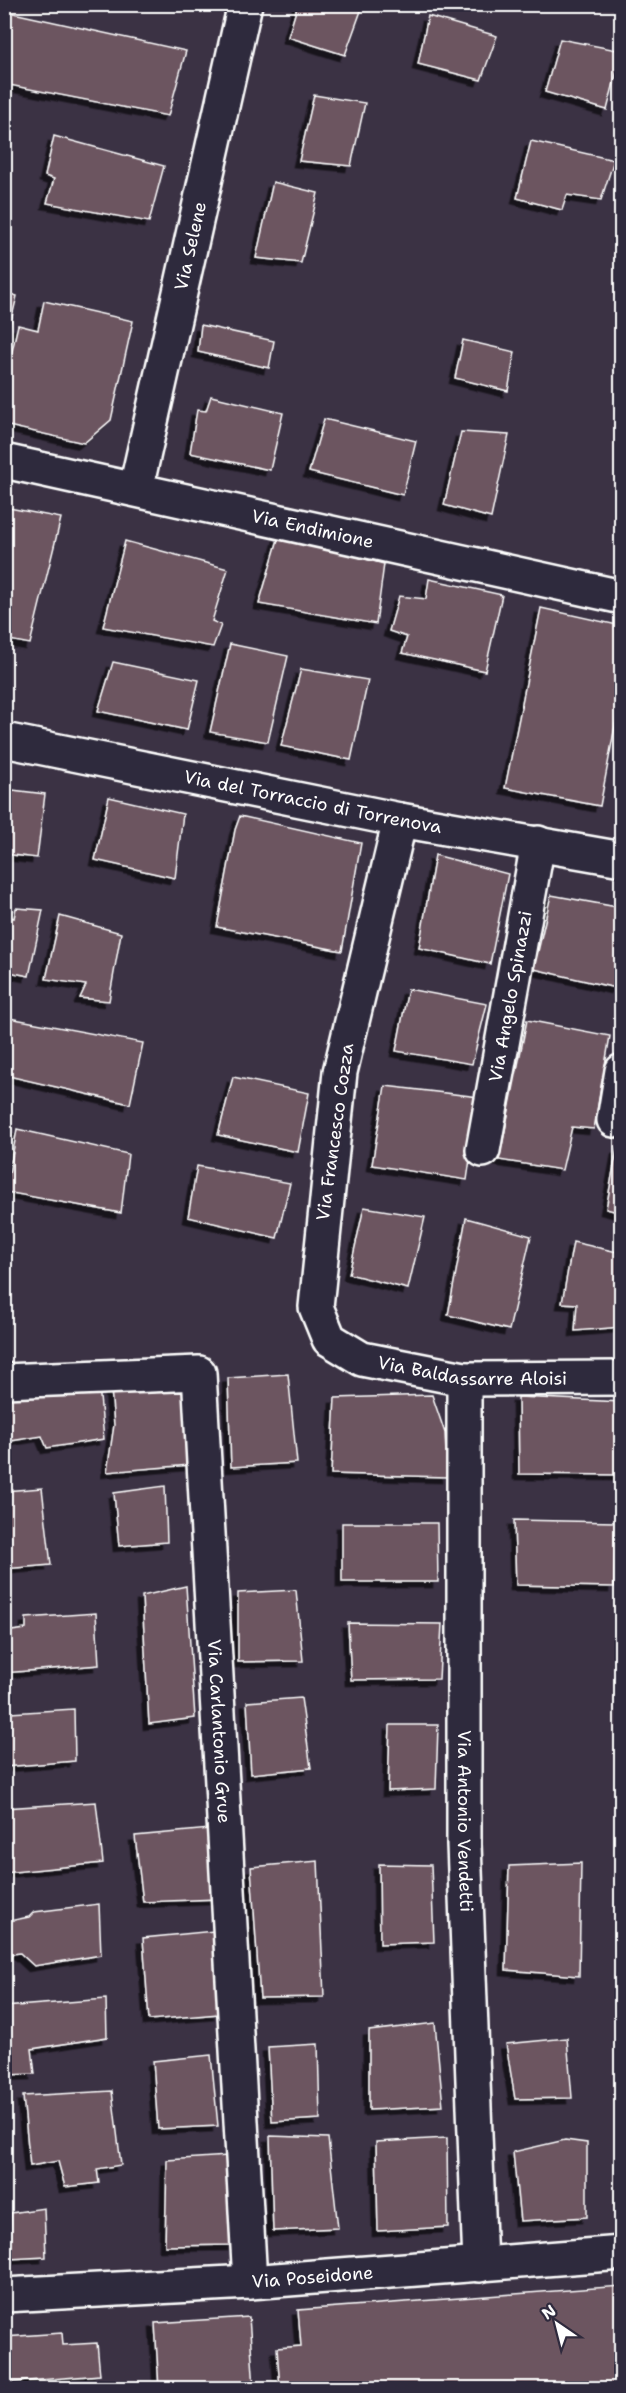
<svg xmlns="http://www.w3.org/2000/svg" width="626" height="2393" font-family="'Shantell Sans',sans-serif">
	<defs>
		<filter id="shadow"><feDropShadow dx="-5.5" dy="5.5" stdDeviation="0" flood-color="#0009"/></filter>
	</defs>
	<rect width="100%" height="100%" fill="#3b3244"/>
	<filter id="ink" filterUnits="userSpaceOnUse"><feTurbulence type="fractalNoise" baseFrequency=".0167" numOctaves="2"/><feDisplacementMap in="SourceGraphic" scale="12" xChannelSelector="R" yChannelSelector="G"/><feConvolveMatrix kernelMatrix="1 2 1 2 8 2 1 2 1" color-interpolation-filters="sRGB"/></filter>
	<g filter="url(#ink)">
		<!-- building -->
		<g fill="#6c5460" stroke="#fff" stroke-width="1.5" filter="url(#shadow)">
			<path d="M298,4h46l18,4 -17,47 -57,-18z"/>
			<path d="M4,11l182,40 -18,65 -164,-32z"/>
			<path d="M428,16l69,20 -16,44 -63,-16z"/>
			<path d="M560,39l62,12 -15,59 -62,-18z"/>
			<path d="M314,95l51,8 -14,63 -52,-5z"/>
			<path d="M54,136l110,30 -15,56 -102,-19 7,-24 -9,-3z"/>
			<path d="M531,141l83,19 -13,40 -34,-5 -5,15 -45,-12z"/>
			<path d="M273,182l45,11 -17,70 -45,-5z"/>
			<path d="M4,292l13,4 -13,54z"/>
			<path d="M44,301l89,20 -22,99 -27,23 -80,-18v-39l14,-61 20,5z"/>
			<path d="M201,325l73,16 -5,27 -71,-16z"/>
			<path d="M463,340l52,12 -7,39 -53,-13z"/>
			<path d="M211,396l72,17 -13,57 -80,-17 7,-43 9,1z"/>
			<path d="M324,419l92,22 -13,54 -94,-23z"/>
			<path d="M461,432l48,3 -18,83 -47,-13z"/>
			<path d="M4,507l57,11 -31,126 -26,-5z"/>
			<path d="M279,536l105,28 -8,60 -117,-20z"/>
			<path d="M125,541l103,28 -16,52 9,4 -8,22 -110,-20z"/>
			<path d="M429,579l73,16 -17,76 -83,-18 5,-16 -18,-6 10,-35 27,3z"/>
			<path d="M541,608l81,18v63l-22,117 -95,-18z"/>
			<path d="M230,644l58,12 -20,86 -58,-10z"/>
			<path d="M113,662l86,18 -12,50 -89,-19z"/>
			<path d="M301,669l67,11 -17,80 -70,-14z"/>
			<path d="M4,789l41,5 -8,64 -33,-4z"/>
			<path d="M109,797l74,17 -8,64 -80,-18z"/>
			<path d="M240,816l121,27 -19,108 -125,-24 18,-97z"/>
			<path d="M435,855l73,19 -18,90 -71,-16z"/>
			<path d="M551,895l71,13v57l-6,23 -82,-19z"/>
			<path d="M16,908l27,2 -14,66 -25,-5v-55l10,2z"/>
			<path d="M60,916l61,17 -12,68 -29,-3 6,-13 -40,-6z"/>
			<path d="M408,989l79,15 -15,60 -76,-13z"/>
			<path d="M4,1017l139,26 -13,61 -126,-29z"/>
			<path d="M527,1020l83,16 -16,93 -22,-2 -10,43 -63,-10z"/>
			<path d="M233,1077l76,16 -11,59 -80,-17z"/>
			<path d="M385,1086l94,11 -12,83 -95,-15z"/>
			<path d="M17,1129l111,25 -7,59 -115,-21z"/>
			<path d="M617,1149h5v64l-16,-4z"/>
			<path d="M197,1166l93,17 -13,55 -89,-21z"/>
			<path d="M364,1207l61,10 -17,72 -59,-15z"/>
			<path d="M466,1218l65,18 -22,94 -61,-15z"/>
			<path d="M573,1242l49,11v74l-47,4 2,-27 -15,-1z"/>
			<path d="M288,1374l9,89 -66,4 -3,-89z"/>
			<path d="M99,1386l5,53 -57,9 -5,-12 -38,6v-48z"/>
			<path d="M111,1388l74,1 5,76 -83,7 7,-47z"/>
			<path d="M432,1395l13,38 2,44 -116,-3 4,-76z"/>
			<path d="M518,1397l104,5v73l-103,-1z"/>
			<path d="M165,1486l2,56 -48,4 -5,-53z"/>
			<path d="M42,1488l9,77 -47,4v-78z"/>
			<path d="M514,1520l101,2 -1,65 -98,-2z"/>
			<path d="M342,1523h95l1,59h-96z"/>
			<path d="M186,1586l9,132 -46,6 -7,-128z"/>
			<path d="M296,1590l7,71 -65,1v-69z"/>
			<path d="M96,1613l3,52 -95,8v-41l22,-3v-11z"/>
			<path d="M348,1623l94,1 -3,55 -88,1z"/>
			<path d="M301,1698l10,70 -60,6 -4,-72z"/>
			<path d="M4,1707l6,6 64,-4 1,52 -71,6z"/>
			<path d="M390,1725h48l-2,64 -48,2z"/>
			<path d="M96,1802l7,61 -99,10v-65z"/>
			<path d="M210,1829l8,70 -75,3 -8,-66z"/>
			<path d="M318,1861l6,136 -64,1 -9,-131z"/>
			<path d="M581,1863l-2,113 -73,-6 3,-104z"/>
			<path d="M379,1864l52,1 3,77 -54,2z"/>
			<path d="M99,1904l2,51 -67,11 -14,-13 -16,2v-33l25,-5 5,-5z"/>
			<path d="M214,1931l5,83 -70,6 -6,-82z"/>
			<path d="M106,1999l1,38 -75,12 3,25 -31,1v-68z"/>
			<path d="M435,2023l8,83 -74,4v-79z"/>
			<path d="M567,2038l5,60 -57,1 -9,-55z"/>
			<path d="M318,2044l2,75 -48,3 -4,-75z"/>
			<path d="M211,2055l7,71 -60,3 -5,-68z"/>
			<path d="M112,2091l9,74 -24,4 2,14 -34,4 -7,-26 -28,5 -7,-70z"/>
			<path d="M270,2136l58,2 10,90 -65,3z"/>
			<path d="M447,2138l1,89 -70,4 -2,-89z"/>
			<path d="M565,2140l22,3v74l-67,4 -7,-69z"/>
			<path d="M228,2156l5,89 -68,1 2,-86z"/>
			<path d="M44,2208l2,49 -37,2 2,-46z"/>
			<path d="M622,2286v62l-10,40h-332l-3,-40 24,-2 -3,-36z"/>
			<path d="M249,2317l5,71h-95l-4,-65z"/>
			<path d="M62,2333l1,12 34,-2 3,32 -96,8v-46z"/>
		</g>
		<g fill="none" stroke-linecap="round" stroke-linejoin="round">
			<defs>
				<g id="minor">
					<path id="s1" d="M4,461l618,136"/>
					<path id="s2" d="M136,488l109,-484"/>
					<path id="s3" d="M4,740l396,80 222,39"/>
					<path id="s4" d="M400,820l-60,252 -24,235 13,32 33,20 102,20 158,-1"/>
					<path d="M614,1120l8,-49"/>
					<path id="s5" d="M483,1150l55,-307"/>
					<path id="s6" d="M464,1379v465l16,421"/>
					<path id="s7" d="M4,1381l195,-8 51,909"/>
					<path id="s8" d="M4,2295l246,-13 372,-29"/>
				</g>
			</defs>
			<!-- minor casing -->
			<use href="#minor" stroke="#fff" stroke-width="38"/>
			<!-- minor -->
			<use href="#minor" stroke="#2f2a3d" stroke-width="33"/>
		</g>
	</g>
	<g text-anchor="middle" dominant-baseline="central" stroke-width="6" stroke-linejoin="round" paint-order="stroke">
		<!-- street labels -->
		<g font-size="18" fill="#fff" stroke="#2f2a3d">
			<text stroke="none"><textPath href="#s2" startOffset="248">Via Selene</textPath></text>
			<text stroke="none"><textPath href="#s1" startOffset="316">Via Endimione</textPath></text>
			<text stroke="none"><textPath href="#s3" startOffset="315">Via del Torraccio di Torrenova</textPath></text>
			<text stroke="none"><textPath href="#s5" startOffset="156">Via Angelo Spinazzi</textPath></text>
			<text transform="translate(335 1132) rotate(-82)">Via Francesco Cozza</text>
			<text stroke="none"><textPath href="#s4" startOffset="680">Via Baldassarre Aloisi</textPath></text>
			<text stroke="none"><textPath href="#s7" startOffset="554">Via Carlantonio Grue</textPath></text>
			<text stroke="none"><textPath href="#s6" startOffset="442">Via Antonio Vendetti</textPath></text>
			<text stroke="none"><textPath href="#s8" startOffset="309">Via Poseidone</textPath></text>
		</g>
	</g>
	<!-- margin -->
	<rect width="626" height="2393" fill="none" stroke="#2f2a3d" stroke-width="24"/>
	<rect x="12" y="12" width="602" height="2369" fill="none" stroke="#fff" stroke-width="2" filter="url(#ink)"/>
	<!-- north arrow -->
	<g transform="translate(557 2324) rotate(325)" stroke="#2f2a3d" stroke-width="4.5" paint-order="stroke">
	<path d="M0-4.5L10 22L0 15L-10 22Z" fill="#ffffff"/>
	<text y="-9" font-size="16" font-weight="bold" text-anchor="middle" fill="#ffffff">N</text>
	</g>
</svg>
